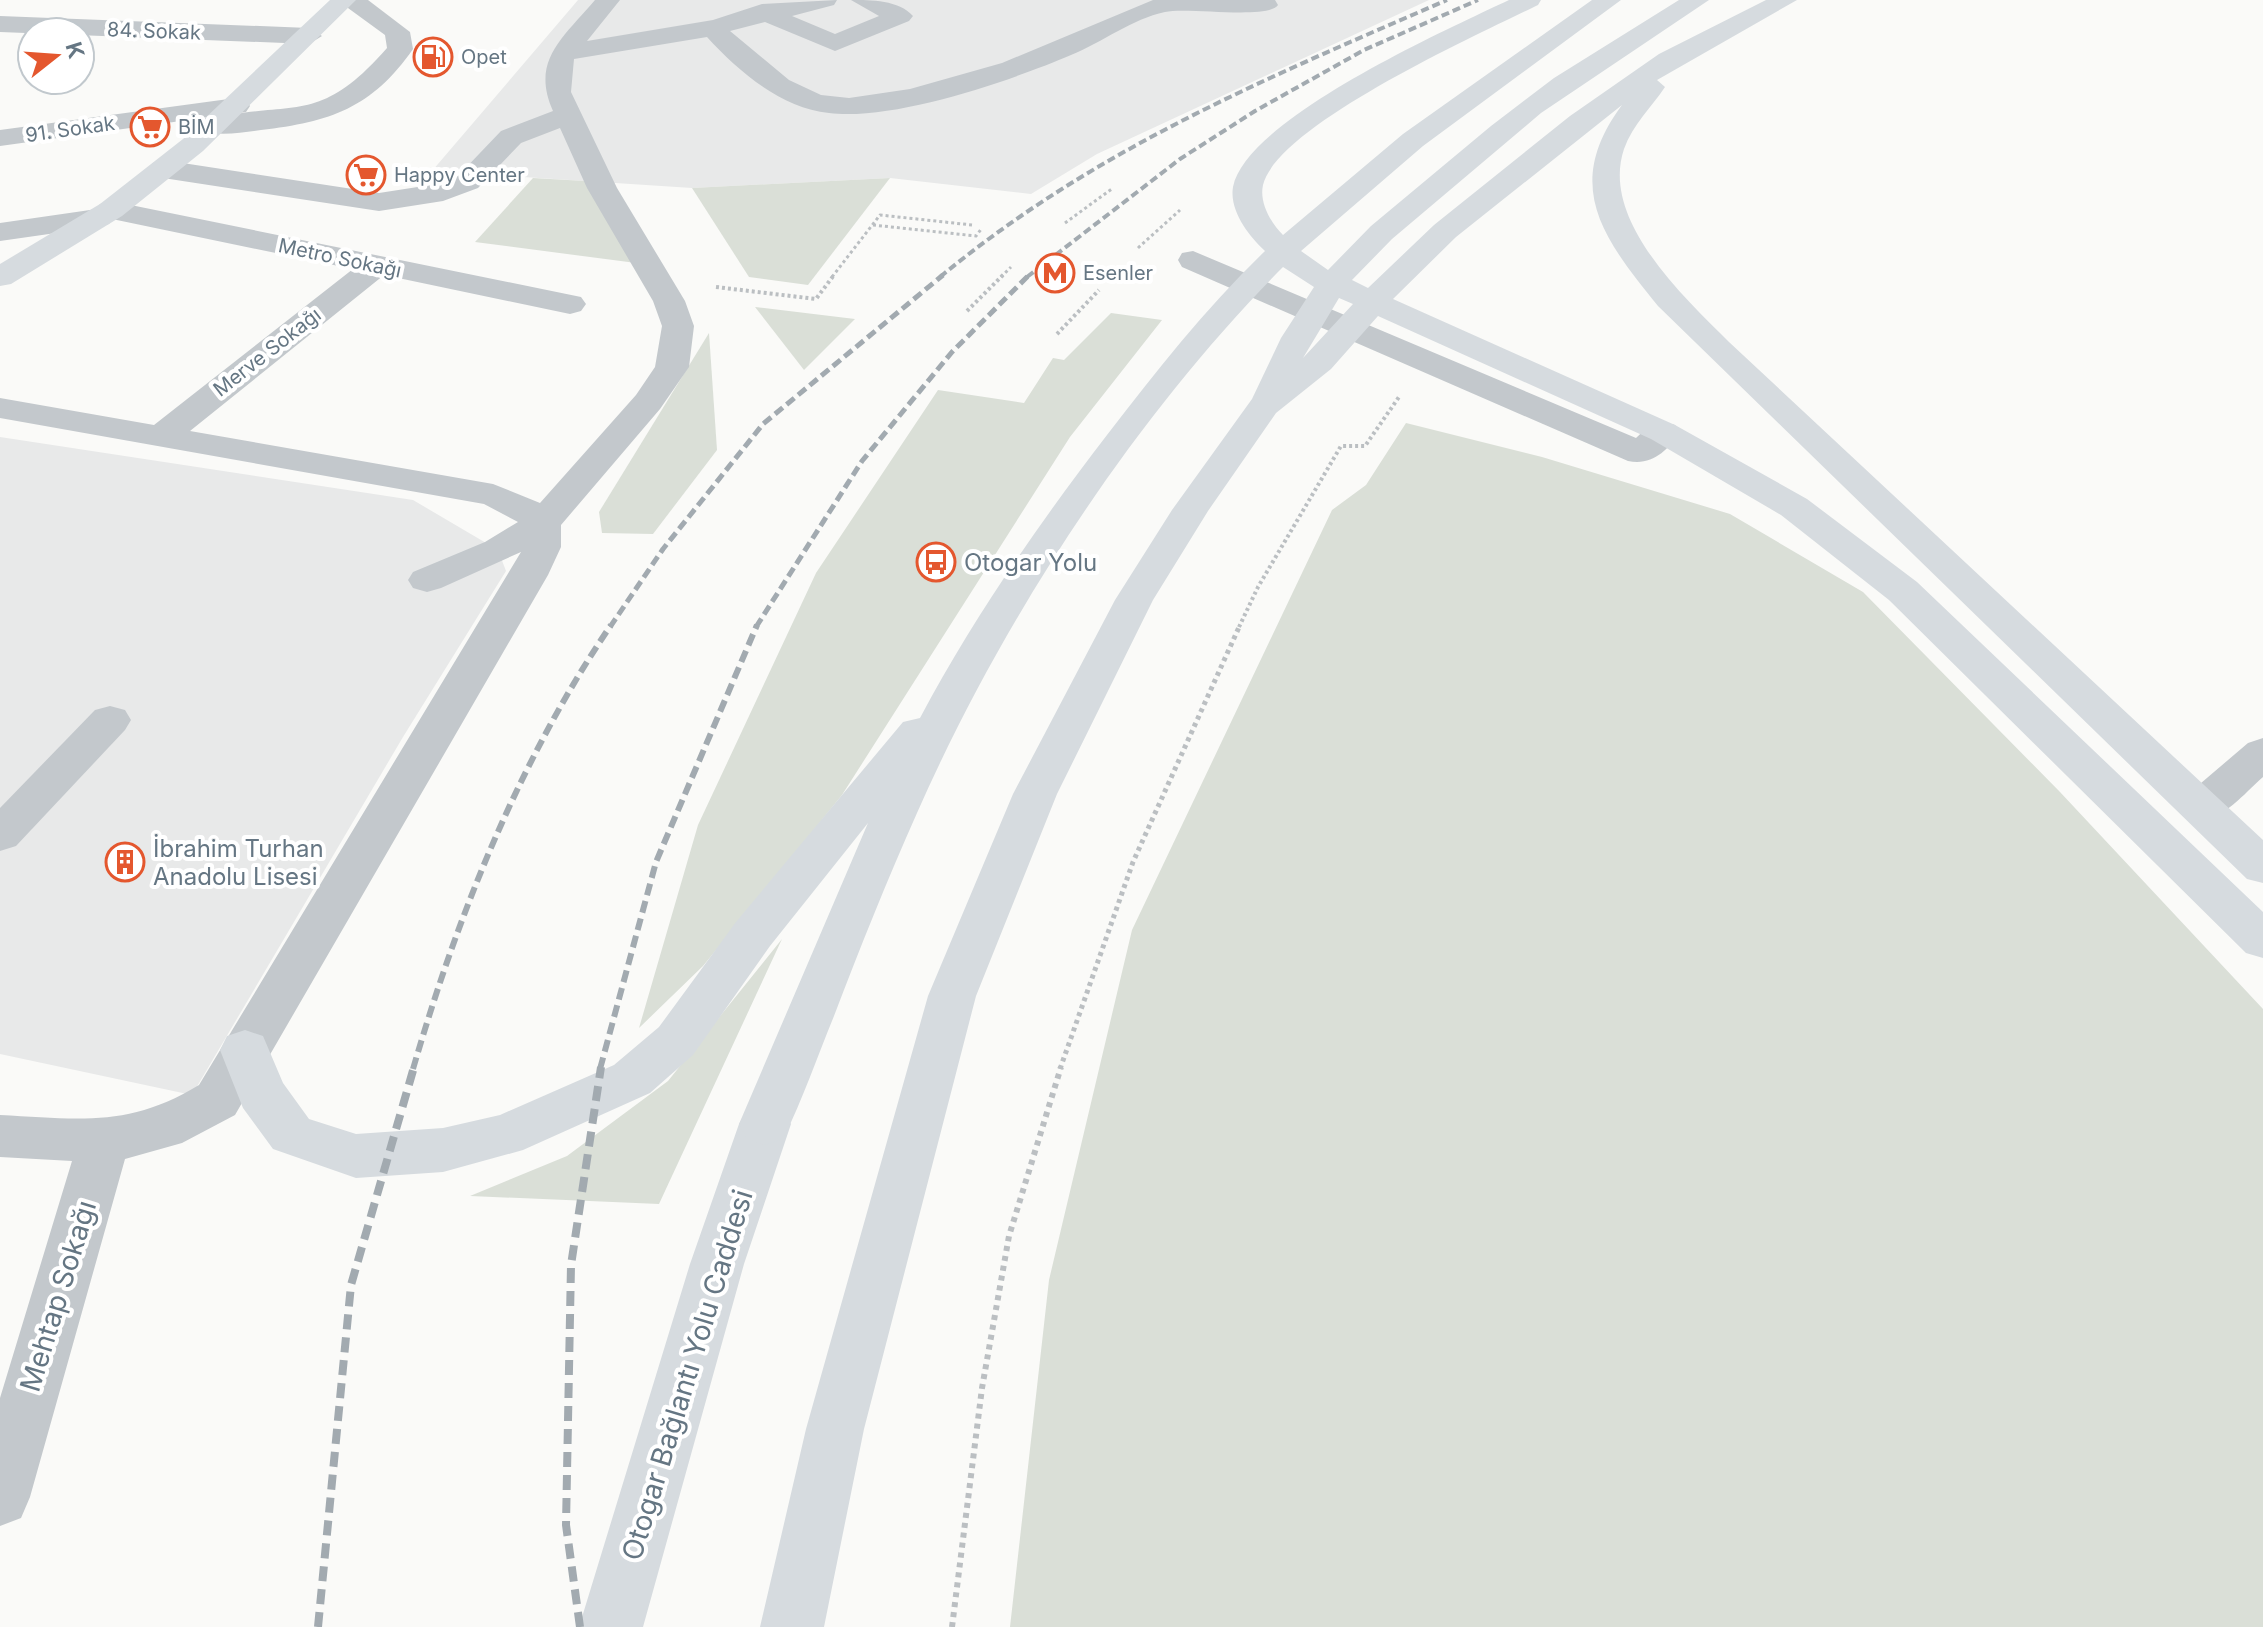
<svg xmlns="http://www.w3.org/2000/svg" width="2263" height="1627" font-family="Inter,sans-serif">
	<rect width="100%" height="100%" fill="#fafaf8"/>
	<!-- built -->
	<g fill="#e8e9e9">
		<path d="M578,0h851l-332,154 -66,40 -141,-16 -198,10 -260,-17z"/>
		<path d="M0,437l413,63 85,50 8,21 -103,166 -211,358 -192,-41z"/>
	</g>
	<!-- green -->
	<g fill="#dadfd7">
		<path d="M533,178l52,3 51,82 -161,-21z"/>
		<path d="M890,178l-82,107 -59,-8 -57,-89z"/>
		<path d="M755,307l100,12 -51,51z"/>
		<path d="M1111,313l51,7 -92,117 -228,358 -139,171 -64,62 59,-203 118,-252 122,-183 86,13 29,-45 11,2z"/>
		<path d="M709,333l8,117 -64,84 -51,-1 -3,-21z"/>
		<path d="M1406,423l136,34 188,57 133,78 197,200 203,217v618h-1253l39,-347 83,-350 200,-420 34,-25z"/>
		<path d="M782,939l-123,265 -189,-8 97,-40 101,-75z"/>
	</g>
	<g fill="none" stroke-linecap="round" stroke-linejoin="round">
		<!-- path-far3 -->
		<g stroke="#bbbfc2" stroke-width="3" stroke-dasharray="3 3" stroke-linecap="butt">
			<path d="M1065,223l48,-35"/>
			<path d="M873,225l103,11 6,-8"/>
			<path d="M1138,248l42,-38"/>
			<path d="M832,277l48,-62 92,10"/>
			<path d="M1001,277l10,-10"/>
		</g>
		<!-- path-far2 -->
		<g stroke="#bbbfc2" stroke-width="4" stroke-dasharray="3 3" stroke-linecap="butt">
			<path d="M716,287l100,12 18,-24"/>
			<path d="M967,311l36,-36"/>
			<path d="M1057,334l42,-44"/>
			<path d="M1239,627l19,-40 83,-141h24l34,-49"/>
		</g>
		<!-- path-far1 -->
		<path stroke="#bbbfc2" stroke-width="5" stroke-dasharray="4 4" stroke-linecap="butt" d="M1060,1069l73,-207 107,-237"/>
		<!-- path -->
		<path stroke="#bbbfc2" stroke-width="6" stroke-dasharray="5 5" stroke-linecap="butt" d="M952,1627l30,-239 27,-152 52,-169"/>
		<!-- minor -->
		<g fill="#c3c8cc" fill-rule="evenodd">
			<path d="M337,0h31l42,32 3,17c-41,59 -83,73 -152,81 -17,2 -37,6 -55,2l-4,-6 4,-6c88,-22 111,8 181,-72l-2,-13z"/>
			<path d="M595,0h25l-33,41 126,-21 49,-16 75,-4 -3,5 -42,11 43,18 44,-18 -28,-16c20,0 48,0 62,16l-4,5 -74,30 -70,-29 -35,9 59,49 32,15 28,3 61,-9 92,-26 151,-63h122l3,5c-10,15 -90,2 -113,7 -33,7 -62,30 -94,43 -61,26 -177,66 -242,58 -48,-5 -91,-42 -122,-76l-133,22 -3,33 46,96 68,113 9,25 -5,41 -29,42 -99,116v22l-13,28 -313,540 -53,28 -57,16 -95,338 -9,21 -21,8v-128l72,-237 -72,-4v-42c78,4 129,13 199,-30l322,-533 -80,36 -14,4 -14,-4 -5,-8 5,-8 72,-30 33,-20 -34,-18 -484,-86v-20l154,27 199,-156 -241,-50 -3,5 -11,3 -98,14v-18l97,-14 3,-5 11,-3 470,96 5,7 -5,7 -11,3 -186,-39 -194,156 303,53 47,19 96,-108 19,-28 7,-41 -9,-25 -66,-113 -27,-60 -39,15 -43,45 -35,13 -64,10 -216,-33 -10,-3 -4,-6 4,-6 10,-3 216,33 58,-9 21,-8 43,-45 52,-20c-23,-51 11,-74 42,-111z"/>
			<path d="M0,16l309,12 13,8 -13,8 -309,-12z"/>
			<path d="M236,98l10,2 4,6 -4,6 -246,34v-16z"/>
			<path d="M1193,251l443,187c14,-13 21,-18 39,-13l5,7c-13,19 -28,34 -52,29l-446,-194 -4,-7 4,-7z"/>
			<path d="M110,706l15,4 6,10 -6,10 -109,116 -16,5v-43l95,-98z"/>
			<path d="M2263,738v39c-23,20 -44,50 -76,40l-7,-11 7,-11 61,-52z"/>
		</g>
		<!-- major -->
		<g fill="#d6dbdf" fill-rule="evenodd">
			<path d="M330,0h26l-153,151 -81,65 -111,68 -11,2v-22l100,-60 83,-65z"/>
			<path d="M765,1103l18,6 8,15 -47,140 -101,363h-64l111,-363 49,-140 8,-15z"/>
		</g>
		<!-- highway -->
		<path fill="#d6dbdf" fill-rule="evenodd" d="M1509,0h32l-3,5c-57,28 -261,120 -275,180 -4,18 8,38 20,50l120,-101 189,-134h29l-198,146 -122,105 27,19 43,-44 120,-100 63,-48 125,-78h30l-168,113 -149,126 -40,41 16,8 66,-63 136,-109 89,-62 107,-54h31l-140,80 8,7c-14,21 -32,37 -41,62 -24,71 60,148 105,193l534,498v43l-16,-4 -589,-573c-55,-68 -96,-120 -36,-201l-166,132 -63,62 282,126 132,74 110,83 346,330v46l-17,-5 -357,-353 -108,-85 -130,-76 -273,-123 -47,53 -55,44 -68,98 -55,89 -96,194 -81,202 -112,433 -40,198h-64l46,-198 122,-433 85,-202 102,-194 57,-90 80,-111 29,-61 33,-51 -31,-20c-149,150 -281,353 -366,546 -30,67 -57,135 -83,203 -17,41 -31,83 -51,123l-18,6 -18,-6 -8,-15 129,-301 -98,123 -77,109 -43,38 -127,57 -80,22 -87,6 -83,-29 -30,-41 -23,-58 7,-14 18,-6 18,6 20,47 26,36 47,15 87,-6 57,-13 114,-50 45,-38 77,-105 167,-200 17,-4c53,-100 118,-193 187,-283 50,-65 99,-127 158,-184 -16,-15 -36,-40 -32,-64 13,-68 215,-158 276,-187zM1339,298l14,6 -50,54z"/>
		<!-- rail-far3 -->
		<g stroke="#a2aab0" stroke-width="4" stroke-dasharray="8 4" stroke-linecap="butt">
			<path d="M940,277c155,-128 325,-198 507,-277"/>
			<path d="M1027,277l153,-118 75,-48 109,-61 114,-50"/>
		</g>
		<!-- rail-far2 -->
		<g stroke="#a2aab0" stroke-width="5" stroke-dasharray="10 5" stroke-linecap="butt">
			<path d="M610,627l53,-78 100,-125 180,-149"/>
			<path d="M756,627l106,-166 90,-109 77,-77"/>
		</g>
		<!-- rail-far1 -->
		<g stroke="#a2aab0" stroke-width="6" stroke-dasharray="12 6" stroke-linecap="butt">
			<path d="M413,1069c45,-155 107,-310 198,-444"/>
			<path d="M600,1069l56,-207 101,-237"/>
		</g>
		<!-- rail -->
		<g stroke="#a2aab0" stroke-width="8" stroke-dasharray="15 8" stroke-linecap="butt">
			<path d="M318,1627l33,-342 63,-218"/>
			<path d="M580,1627l-14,-102 5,-260 30,-198"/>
		</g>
	</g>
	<!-- icons -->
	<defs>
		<symbol id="fuel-ring" viewBox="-11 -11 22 22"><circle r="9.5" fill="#fff" stroke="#e4572e" stroke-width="1.5"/><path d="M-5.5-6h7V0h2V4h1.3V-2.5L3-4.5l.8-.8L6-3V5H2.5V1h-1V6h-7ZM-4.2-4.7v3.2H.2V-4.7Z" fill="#e4572e"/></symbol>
		<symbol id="supermarket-ring" viewBox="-11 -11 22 22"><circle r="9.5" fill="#fff" stroke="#e4572e" stroke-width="1.5"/><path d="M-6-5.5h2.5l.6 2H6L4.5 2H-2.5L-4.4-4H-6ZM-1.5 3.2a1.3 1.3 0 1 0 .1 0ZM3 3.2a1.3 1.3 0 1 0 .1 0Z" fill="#e4572e"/></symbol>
		<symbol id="metro-ring" viewBox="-11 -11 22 22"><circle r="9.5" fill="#fff" stroke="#e4572e" stroke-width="1.5"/><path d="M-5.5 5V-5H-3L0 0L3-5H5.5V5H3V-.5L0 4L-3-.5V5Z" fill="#e4572e"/></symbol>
		<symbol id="bus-ring" viewBox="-11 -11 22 22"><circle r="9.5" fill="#fff" stroke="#e4572e" stroke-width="1.5"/><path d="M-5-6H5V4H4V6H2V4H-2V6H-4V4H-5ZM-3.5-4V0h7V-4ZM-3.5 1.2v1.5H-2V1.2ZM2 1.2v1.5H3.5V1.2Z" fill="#e4572e"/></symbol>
		<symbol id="building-ring" viewBox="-11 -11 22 22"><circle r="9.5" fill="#fff" stroke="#e4572e" stroke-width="1.5"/><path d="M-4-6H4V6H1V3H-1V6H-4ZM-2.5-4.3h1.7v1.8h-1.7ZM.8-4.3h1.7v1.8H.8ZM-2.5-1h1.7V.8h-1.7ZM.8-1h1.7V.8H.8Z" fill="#e4572e"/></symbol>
	</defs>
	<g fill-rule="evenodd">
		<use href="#fuel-ring" x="411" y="35" width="44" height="44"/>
		<use href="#supermarket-ring" x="128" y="105" width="44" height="44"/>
		<use href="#supermarket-ring" x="344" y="153" width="44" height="44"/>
		<use href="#metro-ring" x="1033" y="251" width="44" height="44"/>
		<use href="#bus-ring" x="914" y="540" width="44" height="44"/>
		<use href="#building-ring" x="103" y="840" width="44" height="44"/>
	</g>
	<g text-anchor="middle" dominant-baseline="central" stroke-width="8" stroke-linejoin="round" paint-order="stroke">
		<!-- far-street labels -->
		<g font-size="20" fill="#657683" stroke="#fff">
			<text transform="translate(154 31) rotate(2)">84. Sokak</text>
			<text transform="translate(70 129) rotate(-8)">91. Sokak</text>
			<text transform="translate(340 258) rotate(12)">Metro Sokağı</text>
			<text transform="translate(267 352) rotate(-38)">Merve Sokağı</text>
		</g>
		<!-- far-poi labels -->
		<g font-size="20" fill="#657683" stroke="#fff" text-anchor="start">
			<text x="461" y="57">Opet</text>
			<text x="178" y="127">BİM</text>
			<text x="394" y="175">Happy Center</text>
			<text x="1083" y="273">Esenler</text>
		</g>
		<!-- poi labels -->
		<g font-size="24" fill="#657683" stroke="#fff" text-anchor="start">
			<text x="964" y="562">Otogar Yolu</text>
			<text x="153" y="848">İbrahim Turhan<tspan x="153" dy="28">Anadolu Lisesi</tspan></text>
		</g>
		<!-- near-street labels -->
		<g font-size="28" fill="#657683" stroke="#fff">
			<text transform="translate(58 1296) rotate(-73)">Mehtap Sokağı</text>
			<text transform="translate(687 1375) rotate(-73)">Otogar Bağlantı Yolu Caddesi</text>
		</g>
	</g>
	<!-- north arrow -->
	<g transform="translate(56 56) rotate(73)"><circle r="38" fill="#ffffff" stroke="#c1c8cd" stroke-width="2"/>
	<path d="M0-6L14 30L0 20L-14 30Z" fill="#e4572e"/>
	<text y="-12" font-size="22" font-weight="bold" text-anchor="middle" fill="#657683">K</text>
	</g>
</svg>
